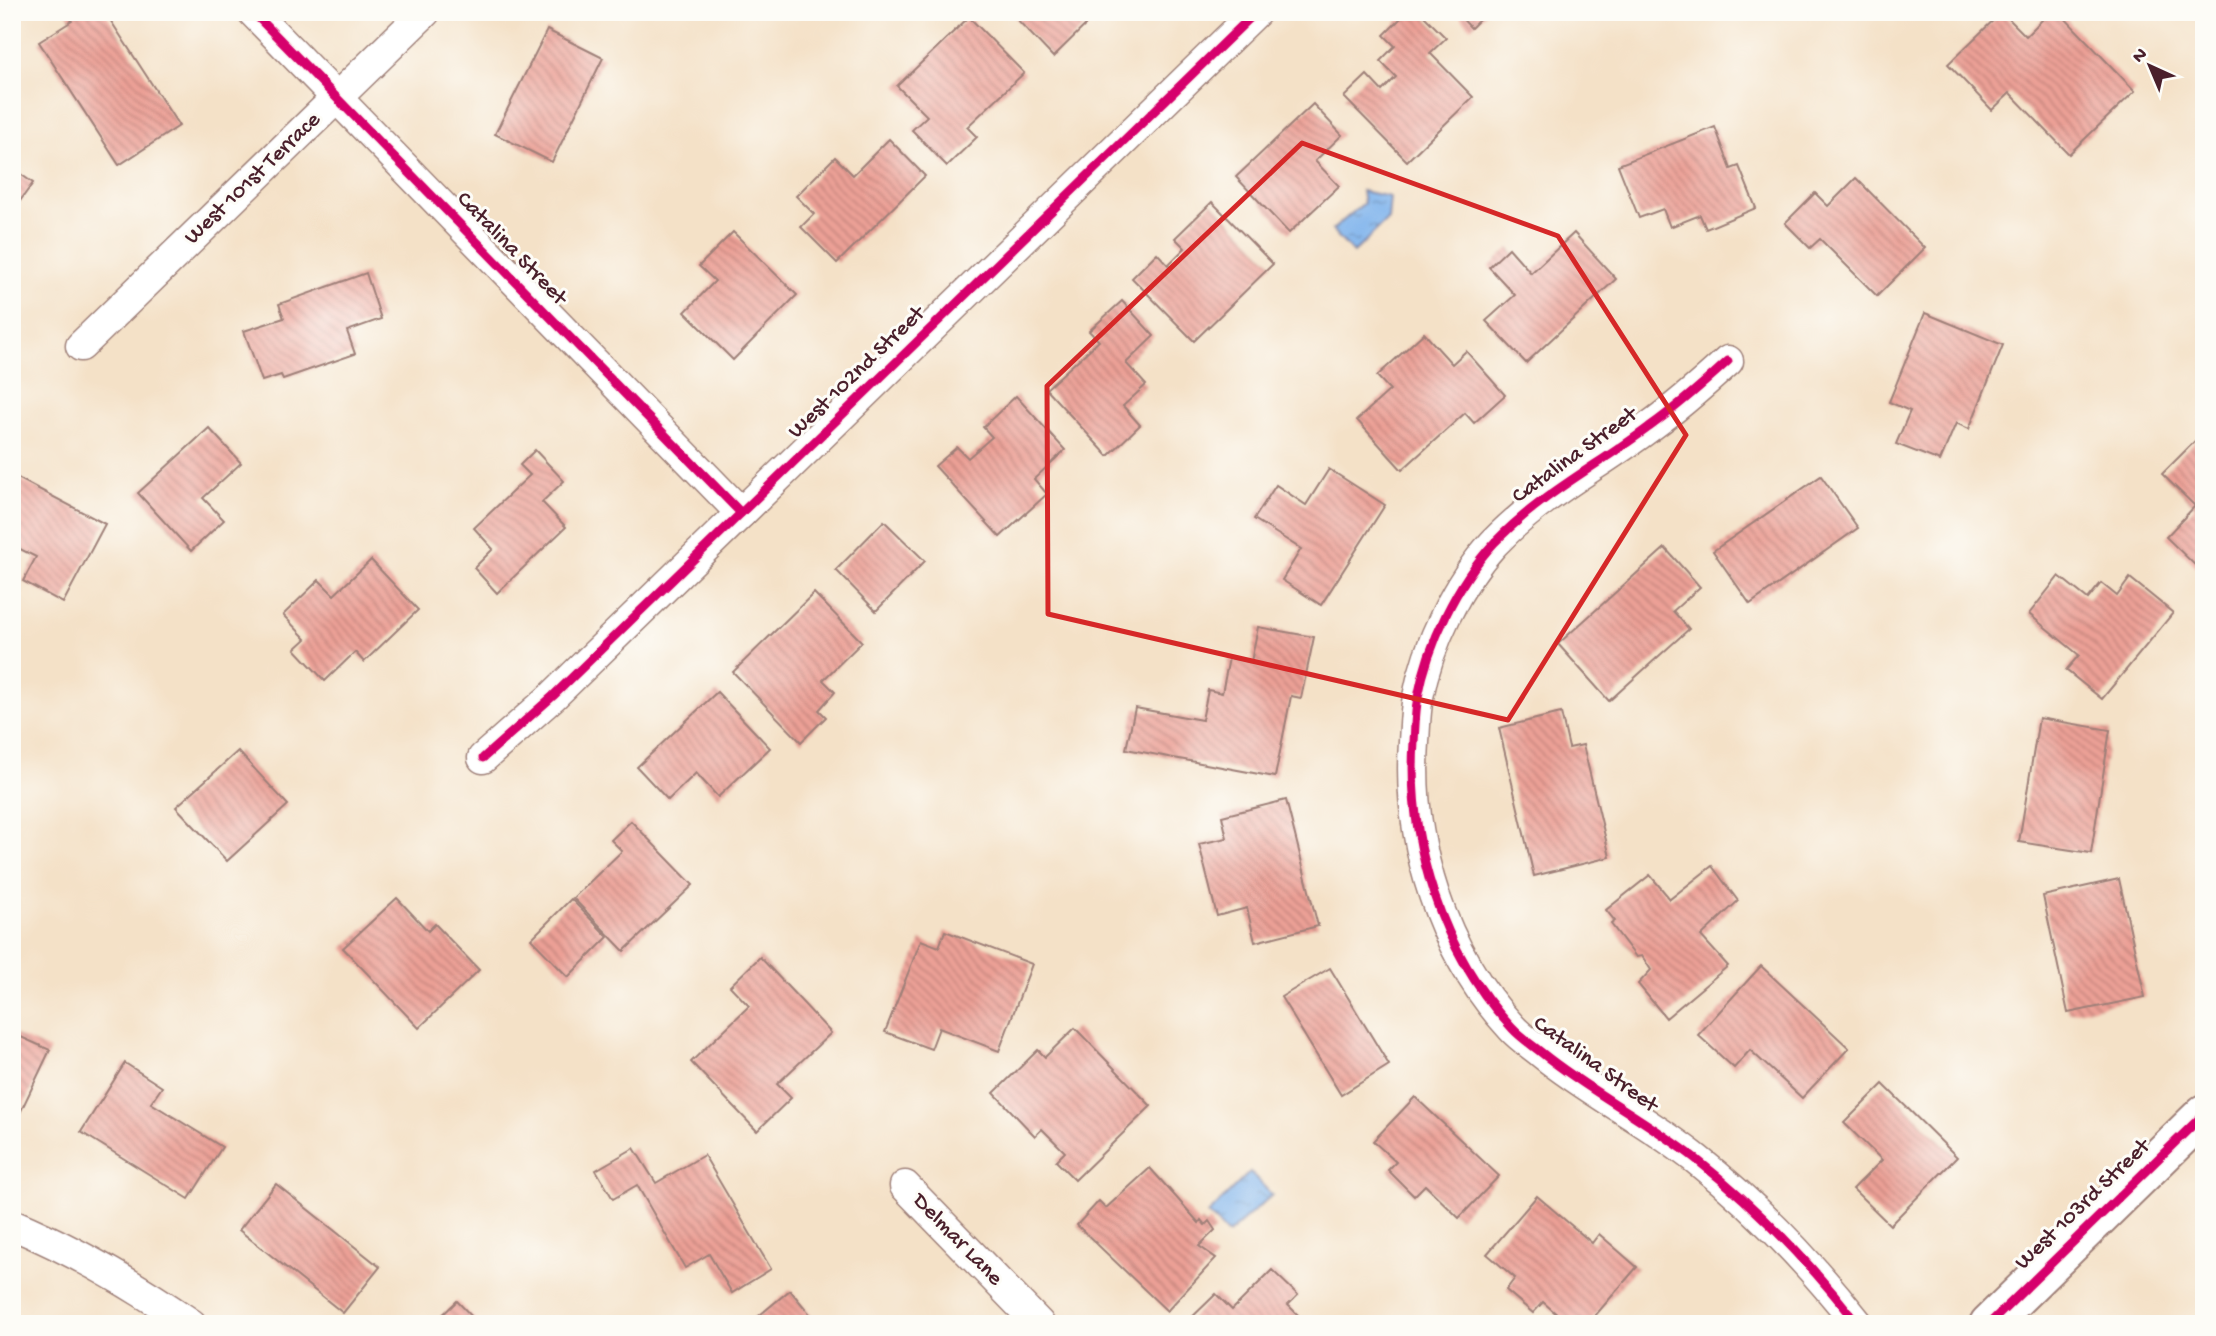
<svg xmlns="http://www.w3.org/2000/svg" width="2216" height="1336" font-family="'Gochi Hand',sans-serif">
	<defs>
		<pattern id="water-ripples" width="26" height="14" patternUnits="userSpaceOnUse" patternTransform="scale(1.75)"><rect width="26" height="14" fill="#7fb3ec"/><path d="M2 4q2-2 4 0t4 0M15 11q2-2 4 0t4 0" fill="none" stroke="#6a91bf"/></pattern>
		<pattern id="building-back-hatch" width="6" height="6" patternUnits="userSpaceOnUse" patternTransform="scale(1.75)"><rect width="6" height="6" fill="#eca096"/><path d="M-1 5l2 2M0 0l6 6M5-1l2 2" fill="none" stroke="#c1827b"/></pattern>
	</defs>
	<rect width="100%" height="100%" fill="#fdfcf7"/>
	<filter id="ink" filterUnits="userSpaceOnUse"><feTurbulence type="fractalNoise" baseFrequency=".0143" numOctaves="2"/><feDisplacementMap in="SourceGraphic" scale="14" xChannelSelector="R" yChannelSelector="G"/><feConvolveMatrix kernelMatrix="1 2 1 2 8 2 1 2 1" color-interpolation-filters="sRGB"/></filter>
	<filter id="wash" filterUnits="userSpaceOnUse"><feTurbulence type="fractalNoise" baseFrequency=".00686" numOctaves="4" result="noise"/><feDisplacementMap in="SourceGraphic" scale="28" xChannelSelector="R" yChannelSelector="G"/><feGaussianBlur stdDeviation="1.57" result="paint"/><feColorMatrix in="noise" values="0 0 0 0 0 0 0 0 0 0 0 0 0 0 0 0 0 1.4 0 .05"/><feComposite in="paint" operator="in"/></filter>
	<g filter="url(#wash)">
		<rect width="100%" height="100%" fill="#f4e1c7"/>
		<!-- water -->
		<g fill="url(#water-ripples)" stroke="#64698c" stroke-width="2">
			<path d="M1362,191l28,6 -2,22 -35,34 -21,-23 32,-27z"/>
			<path d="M1250,1172l22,23 -44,39 -20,-20z"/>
		</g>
		<g id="blocks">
			<!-- building -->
			<g fill="url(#building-back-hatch)">
				<path d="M66,12h39l74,114 -60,39 -80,-123 33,-21z"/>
				<path d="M1010,12h89l-46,45z"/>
				<path d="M1407,12h13l26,26 -16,15 43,44 -66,64 -63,-64 23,-22 15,16 14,-14 -16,-16 15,-15 -11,-11z"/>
				<path d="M1456,12h31l-16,16z"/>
				<path d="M2002,12l24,24 24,-24h9l76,79 -66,63 -59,-61 -18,17 -44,-46z"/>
				<path d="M969,17l55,56 -57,54 10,10 -30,29 -35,-36 15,-14 -30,-30z"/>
				<path d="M547,30l56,28 -51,104 -57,-28z"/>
				<path d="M1313,104l29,31 -27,26 24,25 -50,47 -53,-56z"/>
				<path d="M1715,127l16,42 8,-3 17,42 -50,21 -6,-14 -30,12 -7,-18 -24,9 -21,-53z"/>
				<path d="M889,139l36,37 -88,87 -36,-36 13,-13 -18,-18 39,-39 18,18z"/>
				<path d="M12,168l21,15 -21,29z"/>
				<path d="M1856,178l69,70 -48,48 -57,-57 -10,9 -25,-25 30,-30 13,13z"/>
				<path d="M1212,202l61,62 -79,77 -62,-63 25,-25 11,12 17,-17 -10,-10z"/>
				<path d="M733,232l64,63 -64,65 -48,-48 30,-31 -16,-15z"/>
				<path d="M1574,233l42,46 -90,84 -40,-42 29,-26 -26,-28 20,-19 22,25z"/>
				<path d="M366,273l15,46 -34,12 8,23 -72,25 -2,-4 -19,6 -18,-50 40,-13 -5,-14z"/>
				<path d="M1122,301l32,35 -28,27 20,22 -23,21 17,19 -32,31 -62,-67 53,-48 -10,-10z"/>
				<path d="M1925,313l78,32 -34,84 -13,-6 -16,38 -44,-17 14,-33 -21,-9z"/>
				<path d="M1424,333l28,31 14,-13 39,44 -31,28 -9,-10 -63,57 -45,-50 33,-30 -13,-14z"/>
				<path d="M1016,396l49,54 -31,29 13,15 -47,43 -65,-71 22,-19 11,11 24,-21 -9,-10z"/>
				<path d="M209,428l32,35 -38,35 21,22 -33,31 -53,-58z"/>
				<path d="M2197,439l7,7v128l-38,-37 29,-31 -33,-32z"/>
				<path d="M535,450l29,31 -22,21 24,25 -69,66 -23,-25 19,-19 -19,-21 56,-53 -10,-10z"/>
				<path d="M1329,469l56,36 -64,100 -39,-25 19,-31 -47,-30 22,-34 30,20z"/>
				<path d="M12,475l93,49 -42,79 -40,-22 13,-24 -24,-12z"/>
				<path d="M1821,476l37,52 -108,76 -37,-53z"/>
				<path d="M884,521l41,40 -49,50 -40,-41z"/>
				<path d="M1665,548l35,39 -27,24 16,18 -80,72 -51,-57z"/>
				<path d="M371,560l47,50 -54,52 -9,-10 -30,29 -30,-32 11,-10 -23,-24 36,-35 15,15z"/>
				<path d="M2059,576l29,23 13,-16 16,13 13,-18 43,35 -71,86 -36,-29 13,-15 -50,-41z"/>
				<path d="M814,593l48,49 -39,38 12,12 -16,18 7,7 -25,25 -68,-70z"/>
				<path d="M1258,627l56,10 -13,61 -10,-2 -16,81 -149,-28 9,-41 67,12 6,-30 14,3 7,-35 22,4z"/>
				<path d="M717,692l53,56 -52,49 -22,-24 -28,27 -31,-33z"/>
				<path d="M1561,713l8,35 14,-3 27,112 -76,19 -35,-148z"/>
				<path d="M2039,718l71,12 -19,123 -72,-11z"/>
				<path d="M238,751l50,54 -61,56 -51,-54z"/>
				<path d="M1286,800l32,126 -63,16 -8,-34 -30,8 -18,-72 28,-6 -5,-22z"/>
				<path d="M631,821l62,64 -69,66 -51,-53 49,-47 -11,-11z"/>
				<path d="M1712,866l26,35 -37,35 27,30 -62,52 -28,-34 13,-14 -9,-14 -6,1 -25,-33 4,-3 -9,-11 44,-35 20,24z"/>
				<path d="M2119,879l26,118 -77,16 -25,-117z"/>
				<path d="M397,898l31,33 7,-7 44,46 -60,58 -76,-80z"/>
				<path d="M571,899l37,38 -40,40 -37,-38z"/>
				<path d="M945,931l87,33 -33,87 -60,-23 -8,21 -46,-17 36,-92 18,7z"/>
				<path d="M760,957l71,76 -54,51 14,14 -34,33 -66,-69 58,-56 -19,-20z"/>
				<path d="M1761,966l88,82 -47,50 -52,-48 -16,18 -36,-33z"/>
				<path d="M1330,968l59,97 -48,30 -60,-98z"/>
				<path d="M1075,1028l76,78 -76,74 -19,-19 9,-9 -23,-23 -7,7 -41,-43 44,-43 7,7z"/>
				<path d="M12,1033l38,17 -30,63 -8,-4z"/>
				<path d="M125,1063l37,24 -11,16 71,44 -33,52 -108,-67z"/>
				<path d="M1883,1084l74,73 -67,68 -37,-36 29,-29 -38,-37z"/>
				<path d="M1415,1097l84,79 -40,42 -34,-33 -11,11 -26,-26 8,-8 -23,-21z"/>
				<path d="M634,1148l22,35 48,-28 67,114 -39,24 -23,-39 -24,14 -48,-83 -24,14 -17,-29z"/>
				<path d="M1150,1168l49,55 2,-3 4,5 4,-4 6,9 -16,16 17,12 -49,53 -90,-86 22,-24 7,7z"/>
				<path d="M276,1184l104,83 -37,46 -104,-83z"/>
				<path d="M1537,1196l55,47 7,-9 38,33 -49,57h-20l-25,-22 -10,11 -27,-23 9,-12 -28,-24z"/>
				<path d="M1272,1270l26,25 -10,10 19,19h-122l31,-30 16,16z"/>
				<path d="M790,1290l28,34h-69z"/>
				<path d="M457,1301l22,23h-46z"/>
			</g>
		</g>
	</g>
	<g filter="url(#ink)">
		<use href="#blocks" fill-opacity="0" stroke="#9f8079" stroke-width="2"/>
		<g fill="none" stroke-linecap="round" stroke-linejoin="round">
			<defs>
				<g id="street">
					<path d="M253,12l488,501"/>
					<path d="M81,346l344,-334"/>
					<path d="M1728,361c-25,23 -51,46 -79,66 -53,40 -108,67 -155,116 -37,40 -66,101 -76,154 -3,15 -3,31 -4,45 -7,101 28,211 98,286 8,9 20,17 30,25 48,39 105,67 154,106 61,48 114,104 162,165"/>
					<path d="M483,758l70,-62 703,-684"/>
					<path d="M905,1186l134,138"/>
					<path d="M12,1224c64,27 122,61 179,100"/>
				</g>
				<path id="secondary" d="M1989,1324l215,-210"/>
			</defs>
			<!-- street casing -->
			<use href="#street" stroke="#9f8079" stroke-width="33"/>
			<!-- secondary casing -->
			<use href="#secondary" stroke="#9f8079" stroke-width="42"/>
			<!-- street -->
			<use href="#street" stroke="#fff" stroke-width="30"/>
			<!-- secondary -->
			<use href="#secondary" stroke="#fff" stroke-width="38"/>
			<defs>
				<g id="cycleway">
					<path d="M253,12l488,501"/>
					<path d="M1728,361c-25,23 -51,46 -79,66 -53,40 -108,67 -155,116 -37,40 -66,101 -76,154 -3,15 -3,31 -4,45 -7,101 28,211 98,286 8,9 20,17 30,25 48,39 105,67 154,106 61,48 114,104 162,165"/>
					<path d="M483,758l70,-62 703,-684"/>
					<path d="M1989,1324l215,-210"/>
				</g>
			</defs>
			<!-- cycleway casing -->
			<use href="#cycleway" stroke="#fdfcf7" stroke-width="13"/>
			<!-- cycleway -->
			<use href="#cycleway" stroke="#d6006c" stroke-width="9"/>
		</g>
	</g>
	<!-- marked area -->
	<path fill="none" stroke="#d62828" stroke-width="5" stroke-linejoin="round" d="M1302,143l256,93 128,199 -178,285 -460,-106 -1,-228z"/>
	<g text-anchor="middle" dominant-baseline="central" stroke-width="6" stroke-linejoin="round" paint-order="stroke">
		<!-- street labels -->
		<g font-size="23" fill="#4a1f2b" stroke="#fdfcf7">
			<text transform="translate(253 179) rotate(-44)">West 101st Terrace</text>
			<text transform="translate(511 249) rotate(46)">Catalina Street</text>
			<text transform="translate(857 373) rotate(-44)">West 102nd Street</text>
			<text transform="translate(1575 456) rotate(-36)">Catalina Street</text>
			<text transform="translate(1595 1065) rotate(36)">Catalina Street</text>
			<text transform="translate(2083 1205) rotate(-44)">West 103rd Street</text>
			<text transform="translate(957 1240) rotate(46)">Delmar Lane</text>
		</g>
	</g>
	<!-- margin -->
	<rect width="2216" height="1336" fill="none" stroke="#fdfcf7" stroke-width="42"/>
	<!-- north arrow -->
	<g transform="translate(2150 66) rotate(316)" stroke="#fdfcf7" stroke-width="5" paint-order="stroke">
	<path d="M0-5L12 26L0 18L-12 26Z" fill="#4a1f2b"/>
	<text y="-10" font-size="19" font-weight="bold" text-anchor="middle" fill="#4a1f2b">N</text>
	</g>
</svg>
